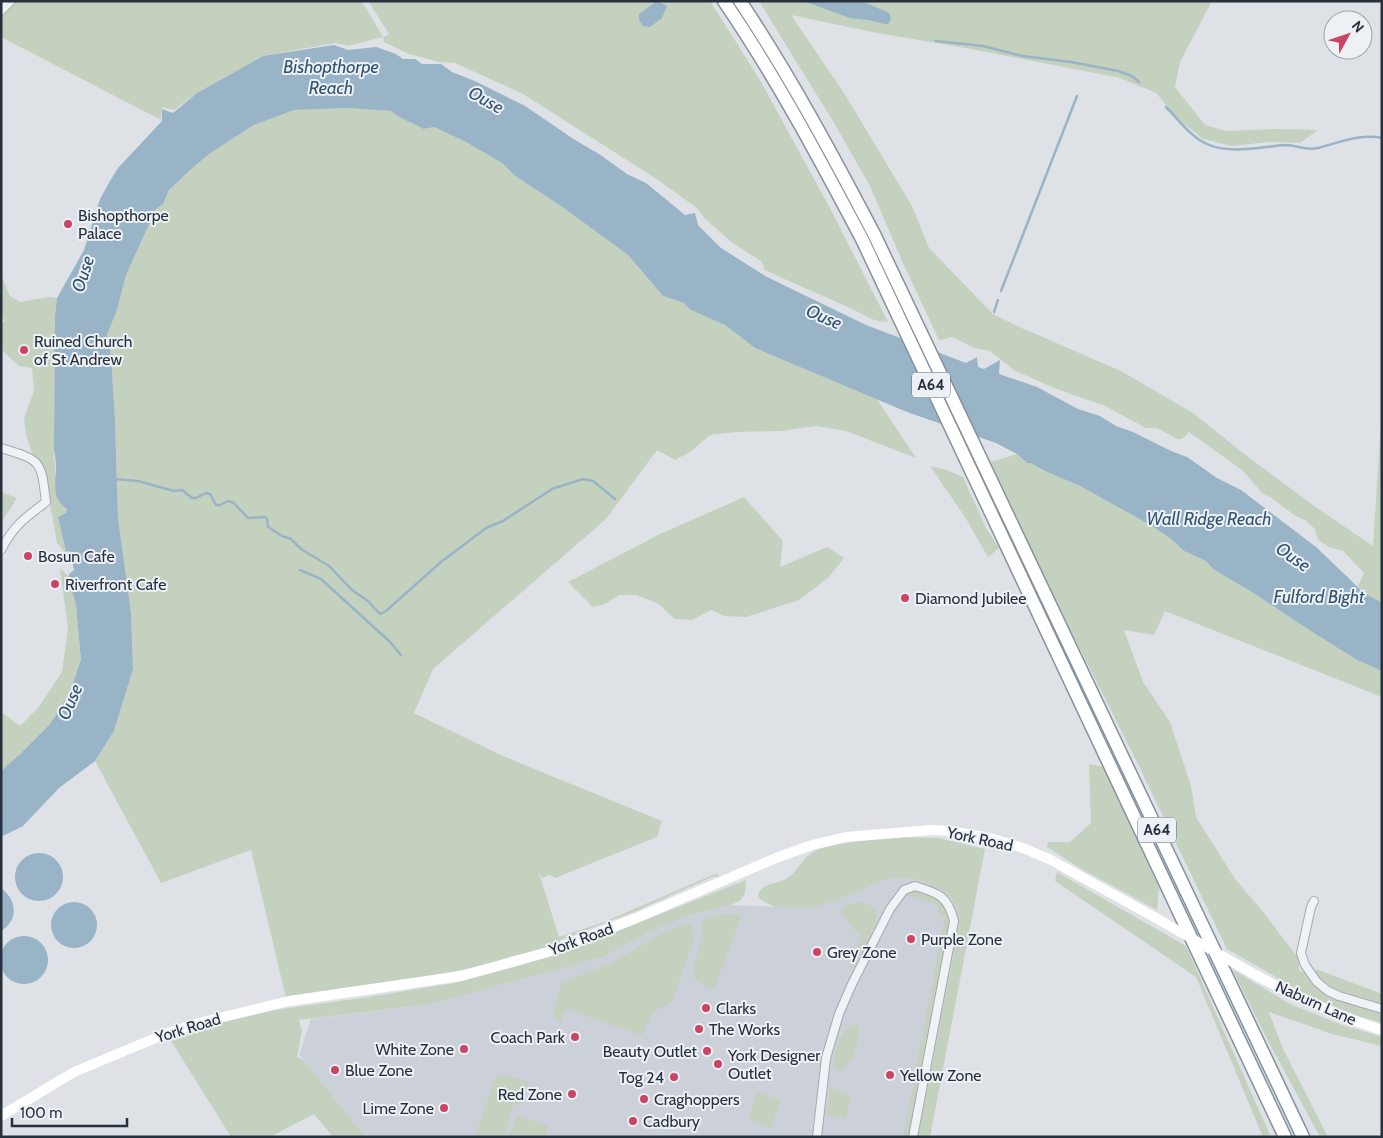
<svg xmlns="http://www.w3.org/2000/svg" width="1383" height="1138" font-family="Cabin,sans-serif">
	<rect width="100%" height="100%" fill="#dee2e7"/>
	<!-- built -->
	<path fill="#ccd1d9" d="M897,878l20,2 21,8 12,9 9,14 -1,20 -40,206h-552l-67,-82 12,-36 120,-15 172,-47 46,-25 42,-17 39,-10 83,3 35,-12 34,-15z"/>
	<!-- green -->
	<g fill="#c5d1bf">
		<path d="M14,1h348l21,36 6,-3 -21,-33h342l50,79 72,132 56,110c-18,-1 -21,-6 -36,-13 -29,-14 -59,-25 -87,-39l-4,-9 -27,-17 -30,-26 -7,-10 -42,-30 -132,-84 -68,-31 -16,-1 -30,-8 -25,-12 -1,-5 -35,9 -13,-3 -72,13 -66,37 -23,17 -12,-3 -1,13 -160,-83v-22z"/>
		<path d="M759,1h453l-32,61 -5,25 30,38 21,6 50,-2 42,1 -18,13 -31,-1 -38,4 -28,-7 -26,-21 -21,-25 -36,-15 -160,-31 -83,-14 -86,-18 53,78 68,113 17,42 64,66 24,12 104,45 72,42 55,44 69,51 56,38 9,-139v196l-19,-11 -5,-6 6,-13 -21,-22 -14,-4 -11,-7 -3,-11 -10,-9 -11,-5 -22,-17 -9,-4 -21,-24 -53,-38 -7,7h-5l-20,-11h-11l-41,-22 -51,-18 -40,-18 -24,-19 -16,-3 -21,-11 -14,3 -37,-79 -32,-75 -36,-63z"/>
		<path d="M347,108l45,3c9,8 20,11 31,18l11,-2 32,15 36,21 13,13 46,30 67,49 35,41 21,7 7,7 34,15 30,23 122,51 39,59 -70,-27 -30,-5 -36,5 -43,1 -27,3 -20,17 -15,8 -18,-10 -51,69 -173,150 -19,44 91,44 157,64 -5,16 -102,41 -5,-3 -8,3 -4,-8 21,67 45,-15 113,-49 4,7 -5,-4 -4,1 -78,35 -74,28 1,4 -54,17 -88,17 -133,20 -35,-148 -90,33 -66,-122 19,-30 19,-62 -2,-56 -13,-95 -3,-97 -4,-65 -4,-21 10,-25 9,-35 30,-66 7,-5 6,-14 20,-19 20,-17 45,-29 40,-15z"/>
		<path d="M1,275l9,21 10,6 28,-5 9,1 -2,18 -1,141c4,17 -5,41 13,52l-1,4 -5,2 6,36h3v3l-5,-1 -8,-10 -13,-73 -11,-14 -7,-21 -2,-17 10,-27 -2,-23 -13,-2 -18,-17v-24l4,-5 -4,-2z"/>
		<path d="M1017,454l10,9 4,-1 14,9 35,15 72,40 19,13 13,12 22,10 7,8 42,25 62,41 40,25 25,11v26l-217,-86 -11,24 -30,-5 19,52 27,40 21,64 5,31 39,62 29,34 31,41 4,3v13l18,10 -1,-11 66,25v29l-24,-7 -47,-19 -84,-48 -93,-193 -94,-186 -49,-108z"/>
		<path d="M930,466l17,4 16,7 23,51 13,20 -11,9 -23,-40z"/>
		<path d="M1,492l16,6 -16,25z"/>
		<path d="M744,497l39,44 -3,26 47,-20 17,11 -16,20 -29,22 -53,17 -22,-1 -13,-6 -19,10 -17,-1 -18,-16 -21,-8h-17l-14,9 -12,3 -25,-25 92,-48z"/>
		<path d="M60,568l9,9 7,28 5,55 -12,34 -19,30 -30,30 -19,17v-59l19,14 18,-18 24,-36 6,-44z"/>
		<path d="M1089,764l15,3 55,121 -2,22 -74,-40 -36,-23 1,-5h22l21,-19z"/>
		<path d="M903,837l36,1 46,11 -55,288h-12l40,-206 1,-20 -9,-14 -12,-9 -21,-8 -20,-2 -15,3 -34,15 -35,12 -39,-1 -13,-7 -3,-4c3,-14 18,-11 28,-17 11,-6 16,-21 27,-27 23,-11 64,-12 90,-15z"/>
		<path d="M1057,872l129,74 85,191h-8l-67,-160 -141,-96z"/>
		<path d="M746,880l-1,14 -5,7 -10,4 -39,10 -42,17 -46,25 -172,47 -132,16 3,11 -5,26 7,4 62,76h-33l-19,-23 -44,23h-39l-60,-96 63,-23 47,-9 81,-11 92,-15 68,-18 51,-16z"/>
		<path d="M916,891c21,5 33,12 34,35l-42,211h-5l42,-221 -5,-1 -2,-5 1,-5 -28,-9h-10l4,-3z"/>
		<path d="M859,902c26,5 18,20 9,38 -5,11 -12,21 -18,31l12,-37 -6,-2 -16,-21 6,-6z"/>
		<path d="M725,914h17l-28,76 -10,-4 -9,-6 -2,-11 7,-25 3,-24z"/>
		<path d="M688,923l3,2 3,14 -22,63 -19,10 -11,23 -77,-26 -4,13h-3c-11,-15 4,-24 2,-39l47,-18 58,-33z"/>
		<path d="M1232,969l58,35 52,21 40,12v9l-50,-12 -63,-22 14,37 45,88h-8l-53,-98z"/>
		<path d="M853,1025h4l2,4c-1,15 -5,33 -19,42l-3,-1 -4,-6c4,-15 5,-32 20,-39z"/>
		<path d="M505,1075l24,7 -7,23 -8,-1 -11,33h-28l19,-57 3,-4z"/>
		<path d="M829,1087l22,9 -5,22 -19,-4z"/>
		<path d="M758,1092l23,8 -10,28 -23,-9z"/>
		<path d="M520,1116l28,10 -3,11h-36l7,-20z"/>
	</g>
	<!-- water -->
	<g fill="#99b3c7">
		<path d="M657,1l10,5 -5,12 -12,9 -7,-1 -4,-6v-6z"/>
		<path d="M803,1h59l27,12 2,6 -3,5h-4l-16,-4 -18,-2z"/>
		<path d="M334,45l14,5 28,-3 20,7 7,5h12l7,5h19l11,8 25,10 48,24 50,34 24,14 28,20 19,9 39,32 10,-2 3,12 23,23 44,28 101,49 100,38 11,-6 1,10 6,2 16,-9 -1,14 38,13 41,22 22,7 16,10 17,6 38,19 16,6 30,21 24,12 75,57 47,45 19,11v68l-25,-11 -40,-25 -62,-41 -42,-25 -7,-8 -22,-10 -13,-12 -19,-13 -72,-40 -35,-15 -14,-8h-4l-10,-9 -21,-11 -89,-31 -152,-64 -30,-23 -34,-15 -7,-7 -21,-7 -35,-41 -67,-49 -46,-30 -13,-13 -36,-21 -32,-15 -11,2c-11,-7 -23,-10 -32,-18l-44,-3 -53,2 -40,15 -45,29 -20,17 -20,19 -6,14 -7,5 -30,66 -9,35 -10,25 4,21 4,65 3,97 13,95 2,56 -19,62 -19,30 -36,27 -36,38 -22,11v-66l19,-17 30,-30 19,-30 12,-34 -5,-55 -7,-25v-6l5,-4 -4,-19h-4l-8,-34 8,-4 1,-4c-15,-10 -12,-24 -11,-40 0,-7 -1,-14 -2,-20l1,-133 2,-18 27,-48 16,-51 10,-18 8,-13 44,-47v-12l11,4 24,-20 66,-37z"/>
		<circle cx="39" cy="877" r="24"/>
		<path d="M1,888c16,12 18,32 0,43z"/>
		<circle cx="74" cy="925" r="23"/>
		<circle cx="24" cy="960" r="24"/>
	</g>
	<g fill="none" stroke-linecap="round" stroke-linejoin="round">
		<!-- stream -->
		<g stroke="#99b3c7" stroke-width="2.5">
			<path d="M936,41l47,5 39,10 49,6 47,9 14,5 7,6"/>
			<path d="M1166,107c12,12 24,29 39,36 23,12 55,4 80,2 12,0 21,6 33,3 20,-5 43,-15 64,-10"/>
			<path d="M1001,291l76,-195"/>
			<path d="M994,312l4,-12"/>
			<path d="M115,479l23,2 36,10 8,-1 10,8h4l10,-5 4,1 6,11h4l8,-4 6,2 14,15 17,-1 2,2 1,8 14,9 9,3 10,10 28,17 23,24 16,11 12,13 6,-3 55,-49 45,-34 17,-7 49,-32 31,-10 10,2 22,18"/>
			<path d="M300,570l21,9 69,63 11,13"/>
		</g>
		<defs>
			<g id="minor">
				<path d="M1,448c40,12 40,12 45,54 -22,17 -31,22 -45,48"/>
				<path d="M1314,901l-3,6 -10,46 4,12 12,17 11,9 11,5 43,13"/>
				<path d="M817,1137l9,-79 13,-44 13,-30 38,-75 14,-19 11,-4c23,7 33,10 39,35l-41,216"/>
			</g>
			<path id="tertiary" d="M1,10l9,-9"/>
			<g id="trunk">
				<path d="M724,1c52,76 95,157 138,238l423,898"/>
				<path d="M740,1c50,75 92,153 134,233l429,903"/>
			</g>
		</defs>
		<!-- minor casing -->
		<use href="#minor" stroke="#a3a9b1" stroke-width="10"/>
		<!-- tertiary casing -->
		<use href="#tertiary" stroke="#a3a9b1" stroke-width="11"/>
		<!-- trunk casing -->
		<use href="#trunk" stroke="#85919d" stroke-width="15"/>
		<!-- minor -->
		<use href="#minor" stroke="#f0f3f6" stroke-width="8"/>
		<!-- tertiary -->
		<use href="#tertiary" stroke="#f0f3f6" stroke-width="9"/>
		<!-- secondary -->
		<g stroke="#fff" stroke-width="10">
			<path d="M1252,973c42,23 84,43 130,57"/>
			<path d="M1,1116l73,-44 91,-38 34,-11 90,-22 172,-25 87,-24 86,-33 142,-61 36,-13 34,-8 86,-7 17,1 41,7 33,10 28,12 103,57"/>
		</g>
		<!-- trunk -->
		<use href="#trunk" stroke="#fff" stroke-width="12"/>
		<!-- secondary-bridge -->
		<path stroke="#fff" stroke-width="10" d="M1154,917l98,56"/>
	</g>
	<!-- markers -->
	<g fill="#cb4463" stroke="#edf1f5" stroke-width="2">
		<circle cx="68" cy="224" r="5"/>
		<circle cx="24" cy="350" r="5"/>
		<circle cx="28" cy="556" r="5"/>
		<circle cx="55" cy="584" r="5"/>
		<circle cx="905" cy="598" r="5"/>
		<circle cx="911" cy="939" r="5"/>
		<circle cx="817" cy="952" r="5"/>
		<circle cx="706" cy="1008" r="5"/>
		<circle cx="699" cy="1029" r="5"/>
		<circle cx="575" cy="1037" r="5"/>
		<circle cx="464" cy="1049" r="5"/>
		<circle cx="707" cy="1051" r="5"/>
		<circle cx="718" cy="1064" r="5"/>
		<circle cx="335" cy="1070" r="5"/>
		<circle cx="890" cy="1075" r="5"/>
		<circle cx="674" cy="1077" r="5"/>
		<circle cx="572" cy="1094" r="5"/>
		<circle cx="644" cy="1099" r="5"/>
		<circle cx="444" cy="1108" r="5"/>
		<circle cx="633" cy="1121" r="5"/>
	</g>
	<g text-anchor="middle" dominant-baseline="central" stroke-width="4" stroke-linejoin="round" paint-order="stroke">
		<!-- shield labels -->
		<g fill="#edf1f5" stroke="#626b74" stroke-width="1">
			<rect x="912" y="372.5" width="38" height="25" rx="4"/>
			<rect x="1138" y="817.5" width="38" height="25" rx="4"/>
		</g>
		<g font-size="15" font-weight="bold" fill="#27313d">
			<text x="931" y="385">A64</text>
			<text x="1157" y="830">A64</text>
		</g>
		<!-- poi labels -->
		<g font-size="16" fill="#27313d" stroke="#edf1f5" text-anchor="start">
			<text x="78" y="215">Bishopthorpe<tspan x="78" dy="18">Palace</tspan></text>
			<text x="34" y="341">Ruined Church<tspan x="34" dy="18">of St Andrew</tspan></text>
			<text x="38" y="556">Bosun Cafe</text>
			<text x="65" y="584">Riverfront Cafe</text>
			<text x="915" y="598">Diamond Jubilee</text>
			<text x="921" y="939">Purple Zone</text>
			<text x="827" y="952">Grey Zone</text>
			<text x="716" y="1008">Clarks</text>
			<text x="709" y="1029">The Works</text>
			<text x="565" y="1037" text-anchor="end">Coach Park</text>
			<text x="454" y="1049" text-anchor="end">White Zone</text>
			<text x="697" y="1051" text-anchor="end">Beauty Outlet</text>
			<text x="728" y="1055">York Designer<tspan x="728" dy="18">Outlet</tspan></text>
			<text x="345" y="1070">Blue Zone</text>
			<text x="900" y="1075">Yellow Zone</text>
			<text x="664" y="1077" text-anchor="end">Tog 24</text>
			<text x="562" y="1094" text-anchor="end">Red Zone</text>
			<text x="654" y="1099">Craghoppers</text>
			<text x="434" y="1108" text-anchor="end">Lime Zone</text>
			<text x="643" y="1121">Cadbury</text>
		</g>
		<!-- street labels -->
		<g font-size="16" fill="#27313d" stroke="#edf1f5">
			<text transform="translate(980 839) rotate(12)">York Road</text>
			<text transform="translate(581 939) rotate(-20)">York Road</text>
			<text transform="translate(1316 1003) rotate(24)">Naburn Lane</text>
			<text transform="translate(188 1028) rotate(-17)">York Road</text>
		</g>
		<!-- water labels -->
		<g font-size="18" font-style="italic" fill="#335370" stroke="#edf1f5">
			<text x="331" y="67">Bishopthorpe<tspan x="331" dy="21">Reach</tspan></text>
			<text transform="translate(486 100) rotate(29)">Ouse</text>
			<text transform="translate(83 274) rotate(-72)">Ouse</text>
			<text transform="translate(824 317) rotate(24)">Ouse</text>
			<text x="1209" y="519">Wall Ridge Reach</text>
			<text transform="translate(1293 557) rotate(35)">Ouse</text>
			<text x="1319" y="597">Fulford Bight</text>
			<text transform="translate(70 702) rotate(-67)">Ouse</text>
		</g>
	</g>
	<!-- border -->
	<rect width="1383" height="1138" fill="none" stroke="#27313d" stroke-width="5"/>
	<!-- north arrow -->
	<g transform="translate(1348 35) rotate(50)"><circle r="24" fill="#edf1f5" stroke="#9ea4ab"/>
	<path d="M0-4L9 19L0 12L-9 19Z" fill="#cb4463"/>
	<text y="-8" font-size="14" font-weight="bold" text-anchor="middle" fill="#27313d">N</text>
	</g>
	<!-- scale -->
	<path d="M12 1118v8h115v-8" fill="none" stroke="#27313d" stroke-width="2.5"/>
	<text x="20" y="1118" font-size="15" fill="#27313d" stroke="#edf1f5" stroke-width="4" paint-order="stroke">100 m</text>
</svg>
